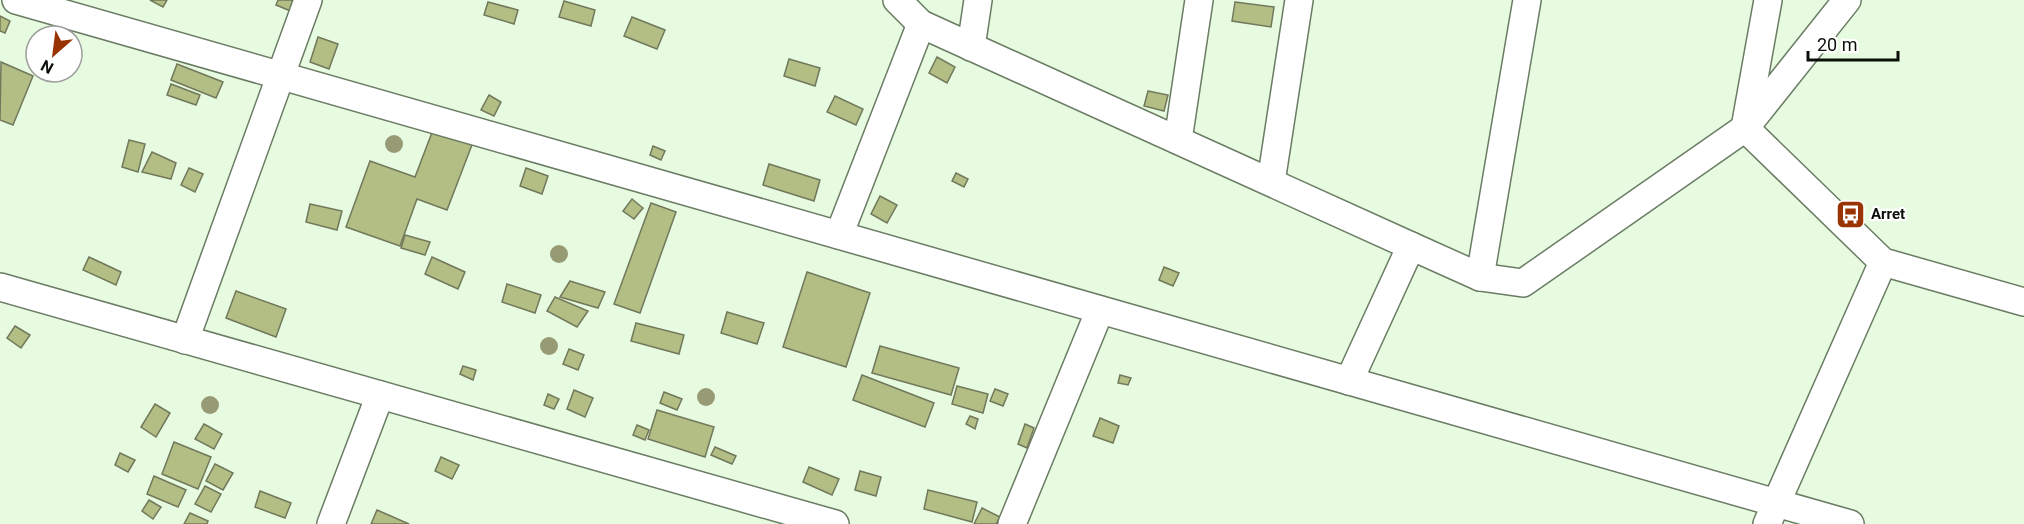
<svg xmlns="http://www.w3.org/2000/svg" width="2024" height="524" font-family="Roboto,sans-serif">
	<rect width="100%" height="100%" fill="#e7fbe0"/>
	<!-- building -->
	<g fill="#b2be83" stroke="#71785c" stroke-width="1.5">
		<path d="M150,0h17l-4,7z"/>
		<path d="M278,0h13l6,3 -4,9 -17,-7z"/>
		<path d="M564,1l31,9 -4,16 -32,-9z"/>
		<path d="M488,2l30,8 -4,14 -30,-9z"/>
		<path d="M1235,2l39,5 -3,20 -39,-6z"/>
		<path d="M0,16l10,5 -5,12 -5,-2z"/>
		<path d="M632,17l33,13 -8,19 -33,-13z"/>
		<path d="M318,37l20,7 -9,25 -19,-7z"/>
		<path d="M937,57l18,10 -8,16 -18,-10z"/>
		<path d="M789,59l31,9 -5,18 -31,-10z"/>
		<path d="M1,62l32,14 -20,49 -13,-5z"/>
		<path d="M177,64l46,18 -7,16 -45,-18z"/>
		<path d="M171,84l29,11 -4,10 -29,-10z"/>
		<path d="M1148,91l20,4 -4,16 -20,-5z"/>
		<path d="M489,95l12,7 -7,14 -13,-6z"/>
		<path d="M835,96l28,13 -7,16 -29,-13z"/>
		<path d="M436,122l39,15 -28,73 -30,-11 -17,47 -54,-19 24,-66 45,16z"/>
		<path d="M129,140l16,4 -7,28 -16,-5z"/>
		<path d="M653,146l12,5 -4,9 -11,-5z"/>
		<path d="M152,152l24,11 -5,16 -29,-7z"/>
		<path d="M769,164l51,16 -6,21 -51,-16z"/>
		<path d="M189,168l14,6 -8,18 -14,-7z"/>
		<path d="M526,168l22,8 -6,18 -22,-8z"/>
		<path d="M956,173l12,6 -4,8 -12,-6z"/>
		<path d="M880,196l17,9 -10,18 -16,-9z"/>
		<path d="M632,199l11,9 -9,11 -11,-8z"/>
		<path d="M651,203l25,9 -36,101 -26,-9z"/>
		<path d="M310,204l32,7 -5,19 -31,-8z"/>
		<path d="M405,235l25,7 -5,13 -24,-7z"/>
		<path d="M89,257l32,15 -5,13 -33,-15z"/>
		<path d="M432,257l33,15 -7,17 -33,-15z"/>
		<path d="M1164,267l15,6 -6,13 -14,-6z"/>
		<path d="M807,272l63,21 -24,74 -63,-20z"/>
		<path d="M570,281l35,11 -7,16 -38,-11z"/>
		<path d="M507,284l34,11 -6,18 -33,-11z"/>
		<path d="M236,291l50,18 -10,28 -50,-19z"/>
		<path d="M555,297l33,14 -11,16 -30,-16z"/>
		<path d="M727,312l37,11 -7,21 -36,-11z"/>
		<path d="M636,323l48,12 -5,19 -48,-13z"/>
		<path d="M15,326l15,9 -9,13 -14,-10z"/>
		<path d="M880,346l79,22 -8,27 -79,-22z"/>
		<path d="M569,349l15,6 -6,15 -15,-6z"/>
		<path d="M463,366l13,4 -3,10 -13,-6z"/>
		<path d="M862,375l72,28 -9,24 -72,-27z"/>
		<path d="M1120,375l11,3 -3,7 -10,-2z"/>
		<path d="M957,386l31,8 -5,19 -31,-9z"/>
		<path d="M995,389l13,5 -5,12 -13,-5z"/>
		<path d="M574,390l19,8 -8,19 -18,-8z"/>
		<path d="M664,392l18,7 -5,11 -17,-7z"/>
		<path d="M548,394l11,5 -5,10 -10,-4z"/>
		<path d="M155,404l15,9 -14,24 -15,-10z"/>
		<path d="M657,410l57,17 -9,30 -57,-18z"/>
		<path d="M970,416l8,3 -3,10 -9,-5z"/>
		<path d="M1100,418l19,8 -6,17 -20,-7z"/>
		<path d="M204,424l18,10 -8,15 -19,-10z"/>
		<path d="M1025,424l9,4 -7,20 -9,-4z"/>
		<path d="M637,425l12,5 -4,10 -12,-5z"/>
		<path d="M174,442l37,15 -13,32 -36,-15z"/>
		<path d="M715,447l21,9 -4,8 -21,-9z"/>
		<path d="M120,453l15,7 -7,12 -13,-7z"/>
		<path d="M441,457l18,8 -7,14 -17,-8z"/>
		<path d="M215,464l18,9 -10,17 -17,-9z"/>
		<path d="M809,467l30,12 -7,16 -29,-13z"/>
		<path d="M860,471l21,6 -5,19 -21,-6z"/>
		<path d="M154,476l32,14 -8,17 -31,-13z"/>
		<path d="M205,486l16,8 -10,18 -16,-8z"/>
		<path d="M928,490l49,12 -5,20 -48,-13z"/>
		<path d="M260,491l31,12 -6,15 -30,-11z"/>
		<path d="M149,500l12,7 -8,12 -11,-8z"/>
		<path d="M982,508l18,9 -4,7h-22z"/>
		<path d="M377,510l32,14h-38z"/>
		<path d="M190,513l18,8 -1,3h-23z"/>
	</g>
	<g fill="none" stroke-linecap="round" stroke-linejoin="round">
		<defs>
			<g id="minor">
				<path d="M16,0l1834,524"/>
				<path d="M897,0l24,24 490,222 69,31 43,6 222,-155 102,-128"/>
				<path d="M1768,0l-23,128 138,134 141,40"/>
				<path d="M971,47l7,-47"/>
				<path d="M1178,140l21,-140"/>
				<path d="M1271,182l28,-182"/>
				<path d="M839,235l82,-211"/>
				<path d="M1480,277l47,-277"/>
				<path d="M0,287l835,237"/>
				<path d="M185,340l123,-340"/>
				<path d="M1349,381l62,-135"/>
				<path d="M331,524l49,-129"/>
				<path d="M1012,524l88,-214"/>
				<path d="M1767,524l116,-262"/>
			</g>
		</defs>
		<!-- minor casing -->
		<use href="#minor" stroke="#6a7c64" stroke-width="30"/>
		<!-- minor -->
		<use href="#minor" stroke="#fff" stroke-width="27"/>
	</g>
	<!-- trees -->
	<g fill="#979b75">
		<circle cx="394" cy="144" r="9"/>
		<circle cx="559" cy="254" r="9"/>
		<circle cx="549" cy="346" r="9"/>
		<circle cx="706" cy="397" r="9"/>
		<circle cx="210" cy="405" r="9"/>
	</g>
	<!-- icons -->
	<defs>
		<symbol id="bus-square" viewBox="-11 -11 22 22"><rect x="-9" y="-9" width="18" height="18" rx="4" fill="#993402" stroke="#fff"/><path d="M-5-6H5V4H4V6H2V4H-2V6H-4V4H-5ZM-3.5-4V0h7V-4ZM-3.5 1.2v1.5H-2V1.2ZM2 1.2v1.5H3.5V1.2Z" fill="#fff"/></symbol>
	</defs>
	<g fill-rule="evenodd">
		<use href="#bus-square" x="1834" y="198" width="33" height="33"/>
	</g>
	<g text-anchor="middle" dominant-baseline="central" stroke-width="4.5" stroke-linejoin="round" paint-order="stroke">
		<!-- poi labels -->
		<g font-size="15" font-weight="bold" fill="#0a1007" stroke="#fff" text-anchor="start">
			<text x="1871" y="214">Arret</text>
		</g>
	</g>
	<!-- north arrow -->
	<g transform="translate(54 54) rotate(208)"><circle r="28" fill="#ffffff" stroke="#9d9f9c" stroke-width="1.5"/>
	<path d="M0-4.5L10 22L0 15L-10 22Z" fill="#993402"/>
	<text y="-9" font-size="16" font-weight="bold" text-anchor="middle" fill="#0a1007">N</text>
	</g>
	<!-- scale -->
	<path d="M1808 51v9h90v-9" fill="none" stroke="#0a1007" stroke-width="3"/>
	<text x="1817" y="51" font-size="18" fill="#0a1007" stroke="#ffffff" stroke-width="4.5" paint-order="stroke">20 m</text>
</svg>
